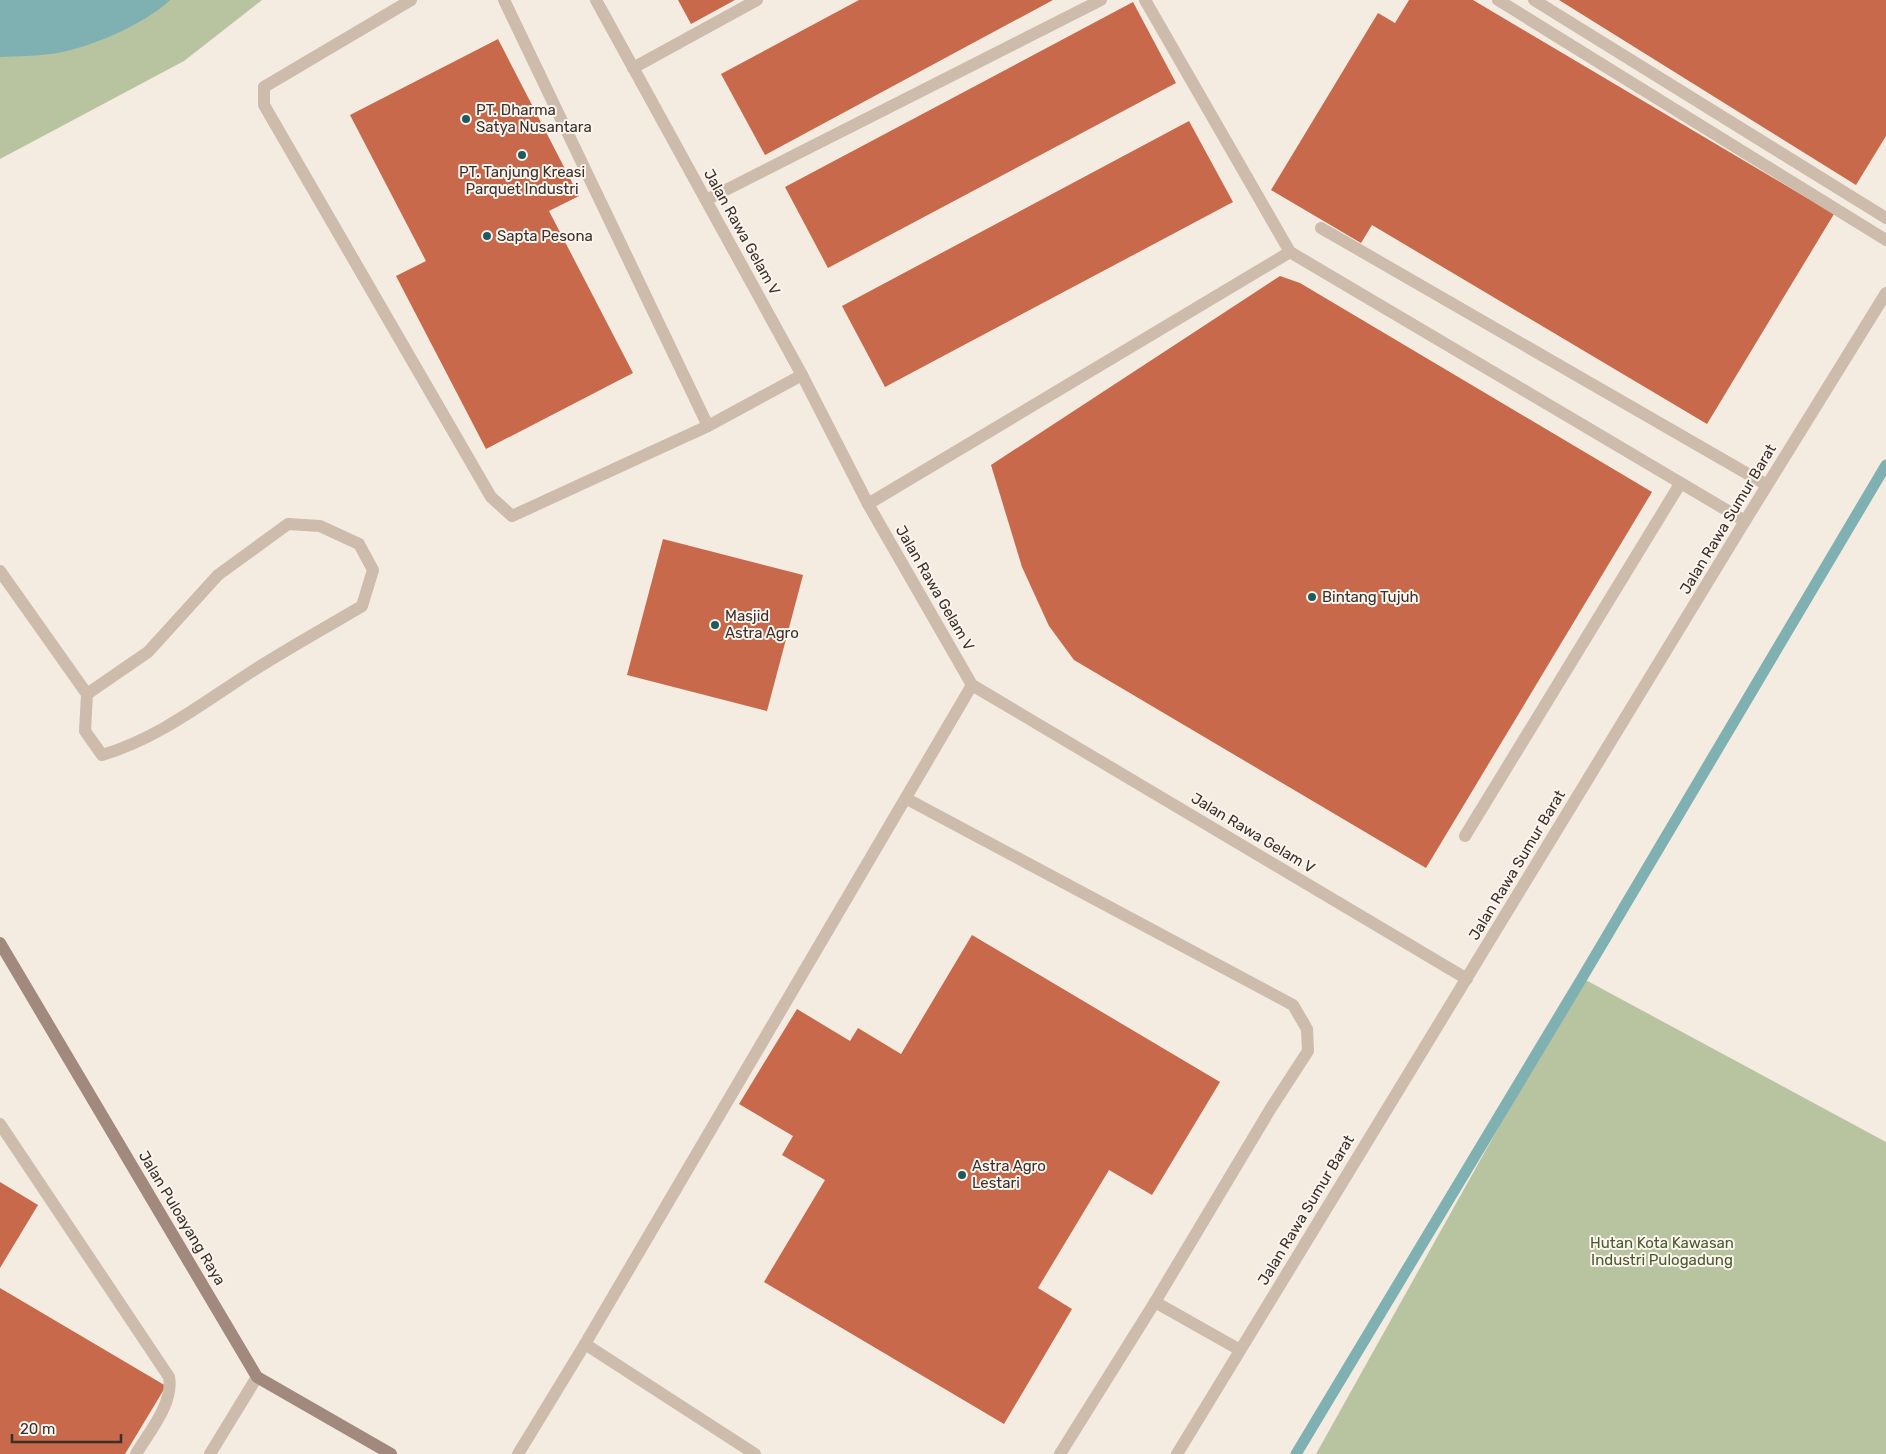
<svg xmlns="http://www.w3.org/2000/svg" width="1886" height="1454" font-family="Rubik,sans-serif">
	<rect width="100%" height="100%" fill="#f4ebe1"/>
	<!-- green -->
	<g fill="#b8c4a0">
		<path d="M0,0h262l-78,61 -184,98z"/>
		<path d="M1582,978l304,164v312h-570z"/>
	</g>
	<!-- water -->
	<path fill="#7fb0b2" d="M0,0h170c-24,24 -85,50 -119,54 -17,2 -34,2 -51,3z"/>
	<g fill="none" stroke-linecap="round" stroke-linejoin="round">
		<!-- stream -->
		<path stroke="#7fb0b2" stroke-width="11" d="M1296,1454l286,-476 304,-513"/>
	</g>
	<!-- building -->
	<g fill="#c8694b">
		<path d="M678,0h57l-44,24z"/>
		<path d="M859,0h194l-288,155 -44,-81z"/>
		<path d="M1409,0h64l361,214 -127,210 -335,-199 -11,18 -90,-53 107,-177 17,10z"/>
		<path d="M1559,0h327v136l-30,49z"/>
		<path d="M1133,2l43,81 -348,185 -43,-81z"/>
		<path d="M498,39l81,157 -30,15 84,162 -147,76 -90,-173 30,-15 -76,-146z"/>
		<path d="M1189,121l44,81 -348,185 -43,-81z"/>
		<path d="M1280,276l20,7 352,209 -226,376 -352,-208 -25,-34 -27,-59 -31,-102z"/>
		<path d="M663,539l140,36 -36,136 -140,-36z"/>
		<path d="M972,935l248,147 -68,113 -43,-25 -71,118 34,21 -68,115 -240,-142 61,-102 -43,-25 11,-19 -54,-32 58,-95 53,32 8,-13 43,26z"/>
		<path d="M0,1182l38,23 -38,63z"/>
		<path d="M0,1288l166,98 -41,68h-125z"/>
	</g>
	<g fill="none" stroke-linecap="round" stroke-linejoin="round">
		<!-- lane -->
		<g stroke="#cdbbac" stroke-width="12">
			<path d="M411,0l-147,87v18l227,392 21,19 196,-90 94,-51"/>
			<path d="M504,0l204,426"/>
			<path d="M1145,0l145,252 455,269"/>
			<path d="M1498,0l388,240"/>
			<path d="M1534,0l352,218"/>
			<path d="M633,68l124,-68"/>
			<path d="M706,200l395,-200"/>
			<path d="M1321,228l446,257"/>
			<path d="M868,504l422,-252"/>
			<path d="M0,571l87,123 -2,37 17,24c55,-16 101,-52 149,-83 36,-23 74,-44 111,-66l11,-36 -14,-26 -39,-18 -32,-2 -70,51 -70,77 -61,42"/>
			<path d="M907,799l386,206 14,24 1,22 -37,57 -116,194 -95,152"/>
			<path d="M1465,836l215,-352"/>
			<path d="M0,1124l169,253c5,26 -20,55 -33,77"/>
			<path d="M1155,1302l85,48"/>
			<path d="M585,1344l170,110"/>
			<path d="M210,1454l47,-77"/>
			<path d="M518,1454l67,-110 387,-659"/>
		</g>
		<!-- street -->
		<g stroke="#cdbbac" stroke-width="12">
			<path d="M596,0l206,375 66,129 104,181 495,294"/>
			<path d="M1177,1454l568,-933 141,-228"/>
		</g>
		<!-- secondary -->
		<path stroke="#a18a7d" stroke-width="12" d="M0,943l257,434 134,77"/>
	</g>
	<!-- markers -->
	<g fill="#1f5a5e" stroke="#fbf5ee" stroke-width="2">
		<circle cx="466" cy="119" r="5"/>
		<circle cx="522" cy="155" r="5"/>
		<circle cx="487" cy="236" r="5"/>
		<circle cx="1312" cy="597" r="5"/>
		<circle cx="715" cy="625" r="5"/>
		<circle cx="962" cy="1175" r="5"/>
	</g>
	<g text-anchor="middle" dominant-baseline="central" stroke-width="4" stroke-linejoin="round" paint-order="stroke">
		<!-- poi labels -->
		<g font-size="15" fill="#3b302b" stroke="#fbf5ee" text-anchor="start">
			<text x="476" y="110">PT. Dharma<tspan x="476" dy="17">Satya Nusantara</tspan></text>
			<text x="522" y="172" text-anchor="middle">PT. Tanjung Kreasi<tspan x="522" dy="17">Parquet Industri</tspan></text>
			<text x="497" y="236">Sapta Pesona</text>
			<text x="1322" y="597">Bintang Tujuh</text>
			<text x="725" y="616">Masjid<tspan x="725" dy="17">Astra Agro</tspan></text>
			<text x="972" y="1166">Astra Agro<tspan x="972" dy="17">Lestari</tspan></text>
		</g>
		<!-- street labels -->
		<g font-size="15" fill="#3b302b" stroke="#fbf5ee">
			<text transform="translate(742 232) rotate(61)">Jalan Rawa Gelam V</text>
			<text transform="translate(1728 519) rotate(-59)">Jalan Rawa Sumur Barat</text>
			<text transform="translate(935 588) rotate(60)">Jalan Rawa Gelam V</text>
			<text transform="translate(1253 833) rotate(31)">Jalan Rawa Gelam V</text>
			<text transform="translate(1517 865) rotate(-59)">Jalan Rawa Sumur Barat</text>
			<text transform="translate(1306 1210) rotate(-59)">Jalan Rawa Sumur Barat</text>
			<text transform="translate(182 1218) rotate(59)">Jalan Puloayang Raya</text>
		</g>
		<!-- park labels -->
		<g font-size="15" fill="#4a5a2e" stroke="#fbf5ee">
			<text x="1662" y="1243">Hutan Kota Kawasan<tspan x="1662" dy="17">Industri Pulogadung</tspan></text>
		</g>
	</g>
	<!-- scale -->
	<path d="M12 1434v8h109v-8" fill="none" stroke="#3b302b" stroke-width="2.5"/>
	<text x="20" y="1434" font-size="15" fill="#3b302b" stroke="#fbf5ee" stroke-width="4" paint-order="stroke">20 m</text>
</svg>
